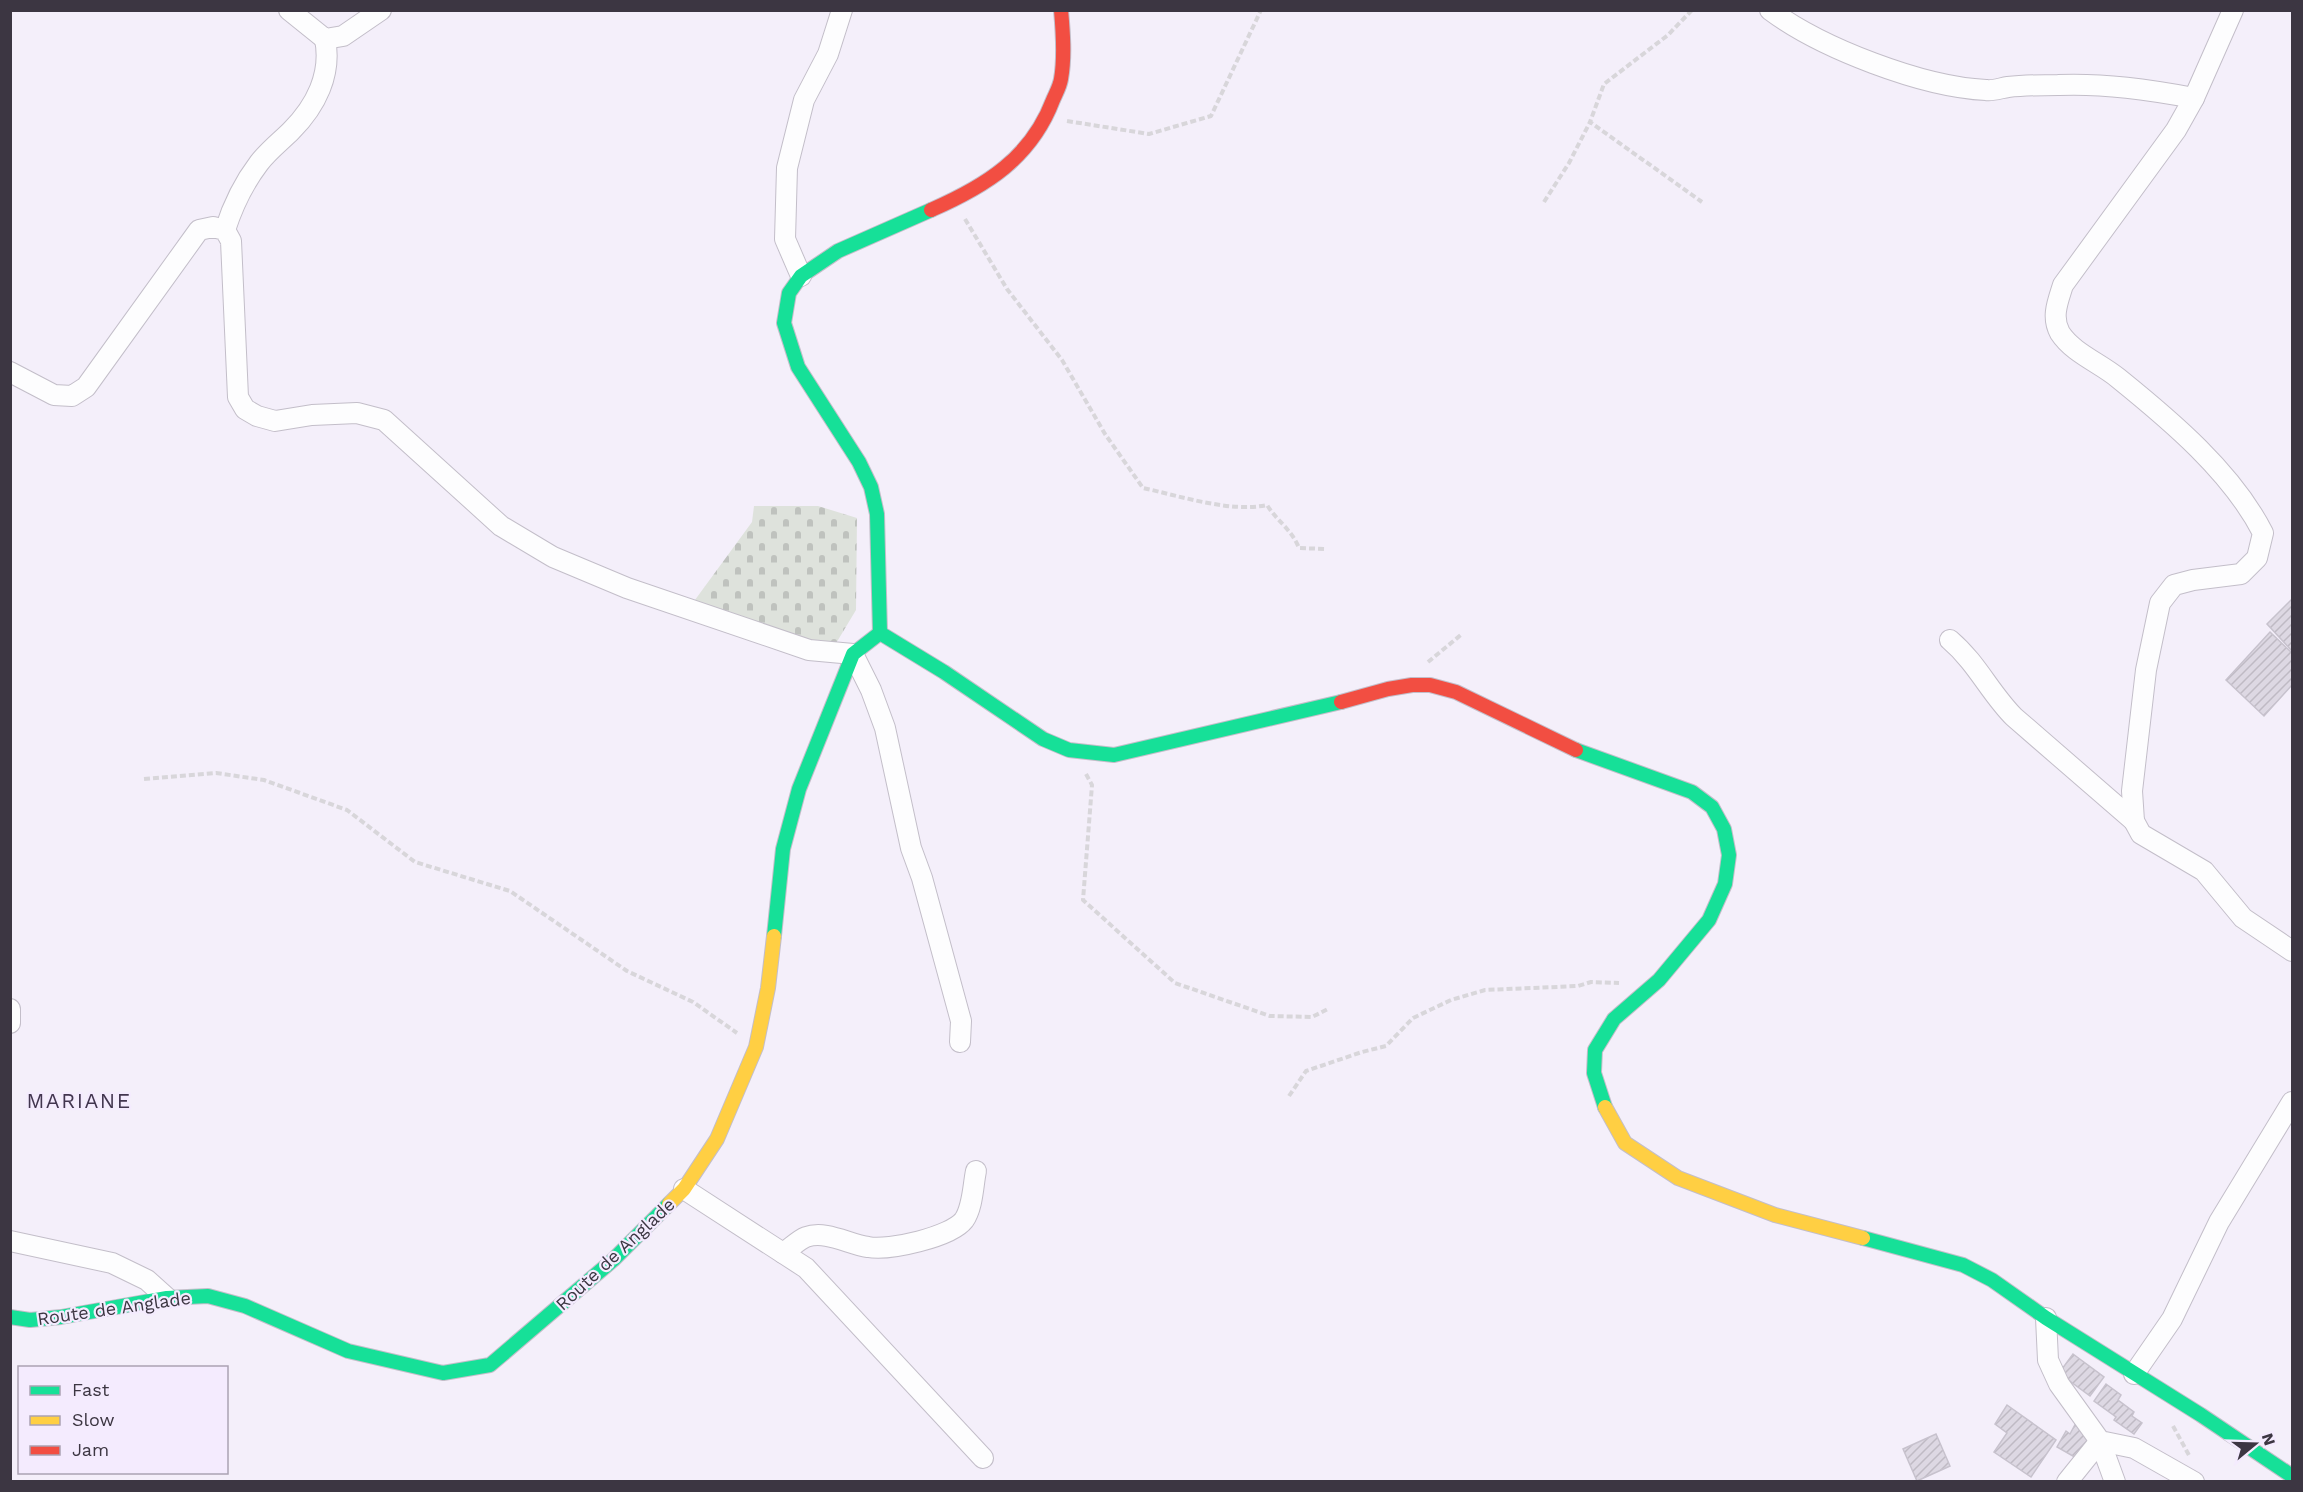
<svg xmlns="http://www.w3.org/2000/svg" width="2303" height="1492" font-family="'Work Sans',sans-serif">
	<defs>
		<pattern id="cemetery-stones" width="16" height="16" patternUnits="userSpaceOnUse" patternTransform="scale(1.5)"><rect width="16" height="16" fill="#dee2dc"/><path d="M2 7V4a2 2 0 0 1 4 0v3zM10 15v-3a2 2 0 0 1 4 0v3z" fill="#bfc2be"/></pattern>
		<pattern id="building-hatch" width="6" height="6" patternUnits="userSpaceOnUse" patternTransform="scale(1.5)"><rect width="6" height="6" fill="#ddd8e3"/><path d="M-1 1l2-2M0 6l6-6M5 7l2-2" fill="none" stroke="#bfbac4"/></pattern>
	</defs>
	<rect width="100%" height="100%" fill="#f4effa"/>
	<!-- cemetery -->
	<path fill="url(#cemetery-stones)" d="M754,506h64l39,12 -1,92 -21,35 -11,6 -132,-47 60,-82z"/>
	<!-- building -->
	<g fill="url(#building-hatch)" stroke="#c7c2cd" stroke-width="1.5">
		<path d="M2292,599v52l-25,-27z"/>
		<path d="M2270,632l22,21v32l-28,31 -38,-36z"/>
		<path d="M2073,1354l31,23 -14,19 -31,-23z"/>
		<path d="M2106,1384l15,11 -3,5 16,12 -2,4 10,7 -8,11 -20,-14 2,-3 -22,-16z"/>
		<path d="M2007,1405l49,35 -25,37 -37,-25 13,-19 -12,-9z"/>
		<path d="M2077,1421l11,19 -10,19 -21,-12 9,-16 4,3z"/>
		<path d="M1936,1434l14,32 -33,15 -14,-32z"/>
	</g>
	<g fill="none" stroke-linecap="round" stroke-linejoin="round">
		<defs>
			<g id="street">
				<path d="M289,10l36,29 18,-3 38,-26"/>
				<path d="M1770,10c51,38 152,77 216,80 7,1 15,-2 22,-3 17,-2 34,-2 50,-2 46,-2 92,5 136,13"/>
				<path d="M2233,10l-39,88 -18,32 -113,155c-5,16 -12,32 -3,48 13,20 40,30 58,45 52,42 114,94 145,155l-6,25 -16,16 -48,6 -19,5 -14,18 -14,67 -14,121 2,30 7,13 63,37 39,47 49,33"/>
				<path d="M225,230c8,-25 18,-46 34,-67 9,-12 22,-22 32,-32 25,-25 41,-57 34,-92"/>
				<path d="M801,276l-16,-37 2,-71 17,-68 24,-46 14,-44"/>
				<path d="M10,372l44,23 18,1 14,-9 113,-157 14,-3 12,3 6,11 7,156 7,12 12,7 18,5 37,-6 45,-2 27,7 117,106 52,31 74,31 182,62 44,4 18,36 14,38 26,120 11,30 39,143 -1,21"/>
				<path d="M1950,640c27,23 40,53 64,77l120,104"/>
				<path d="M10,1009v14"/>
				<path d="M684,1189l122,79 177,190"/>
				<path d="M10,1241l102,22 35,17 20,18"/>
				<path d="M783,1253c7,-4 15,-13 23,-16 20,-7 42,7 62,10 21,4 83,-10 96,-27 9,-13 9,-35 12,-49"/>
				<path d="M2046,1318l2,42 11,24 41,57 34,7 60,34"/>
				<path d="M2134,1374l38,-55 47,-97 73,-120"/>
				<path d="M2067,1482l33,-41 15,41"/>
			</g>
			<g id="fast">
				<path d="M880,633l-3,-119 -6,-27 -12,-25 -61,-95 -14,-44 5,-30 12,-17 37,-25 93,-41"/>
				<path d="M1576,750l116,42 20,15 12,22 5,26 -4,29 -16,36 -50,60 -45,39 -19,31 -1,23 11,34"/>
				<path d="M774,936l9,-87 16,-60 54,-135 27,-21 64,39 99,67 26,11 45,5 227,-53"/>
				<path d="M1863,1238l100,27 29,15 54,38 155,97 91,61"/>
				<path d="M10,1317l20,3 31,-3 106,-19 41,-2 37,10 103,45 95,22 47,-8 123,-105 56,-56"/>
			</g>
			<g id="slow">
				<path d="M1605,1107l20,36 53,35 97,37 88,23"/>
				<path d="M669,1204l15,-15 33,-50 39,-92 12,-59 6,-52"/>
			</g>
			<g id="jam">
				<path d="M931,210c55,-24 100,-52 122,-110 3,-7 7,-14 8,-21 4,-22 2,-47 0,-69"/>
				<path d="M1341,702l47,-13 24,-4h18l26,7 120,58"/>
			</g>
		</defs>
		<!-- street casing -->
		<use href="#street" stroke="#c3bec9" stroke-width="22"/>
		<!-- fast casing -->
		<use href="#fast" stroke="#c3bec9" stroke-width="16"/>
		<!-- slow casing -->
		<use href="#slow" stroke="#c3bec9" stroke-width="16"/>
		<!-- jam casing -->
		<use href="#jam" stroke="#c3bec9" stroke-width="16"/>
		<!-- path -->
		<g stroke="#d8d6da" stroke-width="4" stroke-dasharray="6 3" stroke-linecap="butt">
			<path d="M1692,10l-24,25 -64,49 -14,38 112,80"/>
			<path d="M1067,121l82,13 62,-18 50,-106"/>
			<path d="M1544,202l25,-39 21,-41"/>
			<path d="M965,219l42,70 55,71 43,74 38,54c37,8 88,25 124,17 10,16 25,25 32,43l26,1"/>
			<path d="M1428,662l34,-28"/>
			<path d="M1086,774l6,11 -9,115 92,83 95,33 42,1 16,-8"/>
			<path d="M144,779l72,-6 48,7 83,30 68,52 95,29 117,80 66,31 44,31"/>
			<path d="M1289,1096l17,-25 56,-19 24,-6 27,-28 38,-18 34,-10 93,-4 13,-4 28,1"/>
			<path d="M2173,1426l17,31"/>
		</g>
		<!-- street -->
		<use href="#street" stroke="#fdfdfe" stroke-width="20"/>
		<!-- fast -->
		<use href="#fast" stroke="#16e098" stroke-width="14"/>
		<!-- slow -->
		<use href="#slow" stroke="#ffcf43" stroke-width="14"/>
		<!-- jam -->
		<use href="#jam" stroke="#f24e42" stroke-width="14"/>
	</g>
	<g text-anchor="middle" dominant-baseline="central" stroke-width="4.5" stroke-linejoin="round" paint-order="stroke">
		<!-- street labels -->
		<g font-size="18" fill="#3c3642" stroke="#f4ebfe">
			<text transform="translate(615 1254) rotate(-43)">Route de Anglade</text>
			<text transform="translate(114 1308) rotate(-8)">Route de Anglade</text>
		</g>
		<!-- quarter labels -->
		<g font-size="21" letter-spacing="1.5" fill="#42364f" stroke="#f4ebfe">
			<text x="79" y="1100">MARIANE</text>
		</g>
	</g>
	<!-- border -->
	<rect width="2303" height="1492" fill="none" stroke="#3c3642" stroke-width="24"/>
	<!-- legend -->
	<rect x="18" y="1366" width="210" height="108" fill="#f4ebfe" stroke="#aaa3b3" stroke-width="1.5"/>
	<rect x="30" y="1386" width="30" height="9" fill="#16e098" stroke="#aaa3b3" stroke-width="1.5"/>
	<text x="72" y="1396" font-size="18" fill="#3c3642">Fast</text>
	<rect x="30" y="1416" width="30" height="9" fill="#ffcf43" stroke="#aaa3b3" stroke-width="1.5"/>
	<text x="72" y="1426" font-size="18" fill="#3c3642">Slow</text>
	<rect x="30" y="1446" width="30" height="9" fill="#f24e42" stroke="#aaa3b3" stroke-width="1.5"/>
	<text x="72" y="1456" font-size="18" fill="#3c3642">Jam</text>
	<!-- north arrow -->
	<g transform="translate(2255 1444) rotate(71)" stroke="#f4ebfe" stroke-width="4.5" paint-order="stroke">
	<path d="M0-4.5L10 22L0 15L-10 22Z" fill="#3c3642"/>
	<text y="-9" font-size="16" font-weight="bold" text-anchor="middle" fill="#3c3642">N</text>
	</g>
</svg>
